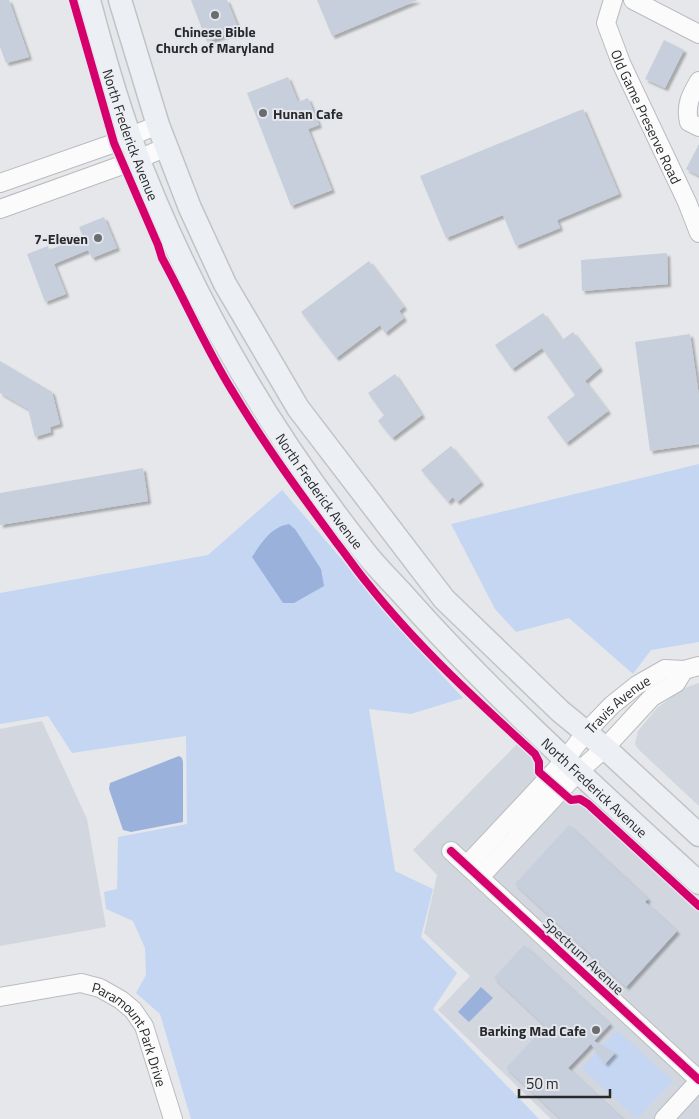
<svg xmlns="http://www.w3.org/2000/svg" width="699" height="1119" font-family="'Titillium Web',sans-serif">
	<defs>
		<filter id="shadow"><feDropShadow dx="3" dy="3" stdDeviation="1" flood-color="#0004"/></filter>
	</defs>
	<rect width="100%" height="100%" fill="#e5e7ea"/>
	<!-- built -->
	<g fill="#d2d7df">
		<path d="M699,683v123l-61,-57 -3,-5 3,-13 19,-23 27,-20z"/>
		<path d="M42,721l45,98 19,108 -106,19v-217z"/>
		<path d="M519,742l180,169v208h-148l-113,-109 32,-34 -46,-43 13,-58 -24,-25z"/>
	</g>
	<!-- green -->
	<g fill="#c5d6f2">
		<path d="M699,464v178l-48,8 -18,24 -64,-56 -53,14 -21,-23 -44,-85z"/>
		<path d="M282,490l156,181 25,27 -52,16 -42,-5 26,162 38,18 -12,48 36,36 -24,36 106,110h-348l-31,-105 -24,-21 10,-18 -1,-27 -12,-27 -27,-12 -2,-17 13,-3 1,-52 69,-13 -1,-88 -114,17 -24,-37 -48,8v-131l208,-38z"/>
		<path d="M617,1030l56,51 -36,38 -55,-51z"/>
	</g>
	<!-- water -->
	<g fill="#9ab2db">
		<path d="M289,524l6,5 26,40 3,17 -30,17h-11l-31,-46c10,-15 19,-30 37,-33z"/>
		<path d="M179,756l3,2 1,4v60l-52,10 -8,-2 -14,-41 1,-6z"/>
		<path d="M481,987l12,11 -24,24 -11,-10z"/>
	</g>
	<!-- building -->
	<g fill="#c7cfdc" filter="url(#shadow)">
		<path d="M0,0h9l20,57 -23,6 -6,-16z"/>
		<path d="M191,0h36l12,30 -32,12z"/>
		<path d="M317,0h101l-86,36z"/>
		<path d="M664,40l20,10 -19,38 -20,-9z"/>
		<path d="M288,77l10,25 10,-4 11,27 -11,4 24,61 -41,16 -44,-113z"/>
		<path d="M583,109l36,85 -62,26 3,8 -44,18 -13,-31 -57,23 -26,-62z"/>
		<path d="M699,144v32l-13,-7z"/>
		<path d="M104,217l13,31 -25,10 -4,-8 -34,14 12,30 -21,8 -18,-48 21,-8 1,4 34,-13 -4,-10z"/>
		<path d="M667,253l1,31 -86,7 -1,-31z"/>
		<path d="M369,261l35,46 -5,4 5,7 -19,15 -5,-8 -44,33 -35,-46z"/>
		<path d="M543,313l19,27 11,-8 27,36 -15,13 23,30 -42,32 -19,-26 28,-22 -33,-47 -30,21 -17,-24z"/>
		<path d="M690,334l9,62v48l-49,7 -15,-109z"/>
		<path d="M0,361l52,31 8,32 -10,3 1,5 -16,5 -7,-28 -28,-16z"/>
		<path d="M395,374l27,41 -30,23 -14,-17 6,-6 -16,-22z"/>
		<path d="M451,446l30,36 -24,20 -4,-5 -5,5 -27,-32z"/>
		<path d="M143,468l5,33 -148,24v-32z"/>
		<path d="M569,825l79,74 -3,3 32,29 -51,56 -111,-103z"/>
		<path d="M524,945l86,79 -16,17 21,12 -10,11 -14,-20 -23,24 55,51h-62l-55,-51 39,-42 -51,-48z"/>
	</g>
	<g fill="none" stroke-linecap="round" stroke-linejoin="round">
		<defs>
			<g id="minor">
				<path id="s1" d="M613,0l-7,23 15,40 66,139 12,31"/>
				<path d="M633,0l66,34"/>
				<path d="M699,81c-8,14 -14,24 -10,41l10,5"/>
				<path d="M0,183l109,-38 49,-20"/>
				<path d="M0,209l139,-50 27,-12"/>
				<path d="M451,851l248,229"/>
				<path id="s2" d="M467,865l98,-105 21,-28 26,-27 25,-20 28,-16 19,1 15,-4"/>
				<path d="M480,877l98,-105 27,-24 47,-51 24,-14 8,-13"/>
				<path id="s3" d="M0,997l81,-14 19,5 21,12 12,10 11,16 29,93"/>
				<path d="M664,1119l35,-38"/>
			</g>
			<g id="major">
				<path id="s4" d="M89,0c12,46 25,92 41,137 55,149 135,289 234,414 13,17 29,32 44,49 90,101 191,191 291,283"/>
				<path d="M120,0l38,125 32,83 35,76 73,124 146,191 116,112 45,37 94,87"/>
			</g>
		</defs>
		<!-- minor casing -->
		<use href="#minor" stroke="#babcbd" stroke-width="20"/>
		<!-- major casing -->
		<use href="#major" stroke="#c2c3c5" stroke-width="25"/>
		<!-- minor -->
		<use href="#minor" stroke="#fbfbfc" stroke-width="18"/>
		<!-- major -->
		<use href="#major" stroke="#eceff3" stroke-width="22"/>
		<defs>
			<g id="cycleway">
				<path d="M73,0l41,143 44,102 4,13c24,44 44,91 71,134 31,52 67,101 103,150 11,14 21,29 32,42 49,62 109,117 167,170l4,8v10l32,28 9,-1 8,5 111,102"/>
				<path d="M451,851l248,229"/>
			</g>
		</defs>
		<!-- cycleway casing -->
		<use href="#cycleway" stroke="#e3e6ec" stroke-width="11"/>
		<!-- cycleway -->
		<use href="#cycleway" stroke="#d6006c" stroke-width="8"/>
	</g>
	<!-- markers -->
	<g fill="#6a6c6e" stroke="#e3e6ec" stroke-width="2">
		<circle cx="215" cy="15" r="5"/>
		<circle cx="263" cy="113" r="5"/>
		<circle cx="98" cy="238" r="5"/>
		<circle cx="596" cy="1030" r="5"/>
	</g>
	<g text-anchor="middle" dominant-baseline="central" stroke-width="4" stroke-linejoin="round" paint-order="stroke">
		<!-- poi labels -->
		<g font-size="14" font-weight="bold" fill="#28292b" stroke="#e3e6ec" text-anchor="end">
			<text x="215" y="31" text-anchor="middle">Chinese Bible<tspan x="215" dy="16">Church of Maryland</tspan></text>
			<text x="273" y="113" text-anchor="start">Hunan Cafe</text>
			<text x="88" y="238">7-Eleven</text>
			<text x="586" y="1030">Barking Mad Cafe</text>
		</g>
		<!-- street labels -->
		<g font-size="14" fill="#28292b" stroke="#e3e6ec">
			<text stroke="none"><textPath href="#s1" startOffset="126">Old Game Preserve Road</textPath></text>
			<text stroke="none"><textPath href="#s4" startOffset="141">North Frederick Avenue</textPath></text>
			<text stroke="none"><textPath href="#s4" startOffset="546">North Frederick Avenue</textPath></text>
			<text stroke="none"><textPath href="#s2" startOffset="221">Travis Avenue</textPath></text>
			<text stroke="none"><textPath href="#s4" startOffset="951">North Frederick Avenue</textPath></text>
			<text transform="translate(584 956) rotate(43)">Spectrum Avenue</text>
			<text stroke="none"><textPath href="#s3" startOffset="159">Paramount Park Drive</textPath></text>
		</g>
	</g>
	<!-- scale -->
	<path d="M519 1089v8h91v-8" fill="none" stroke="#28292b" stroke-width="2.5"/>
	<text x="526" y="1089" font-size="15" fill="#28292b" stroke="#e3e6ec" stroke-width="4" paint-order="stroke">50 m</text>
</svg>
